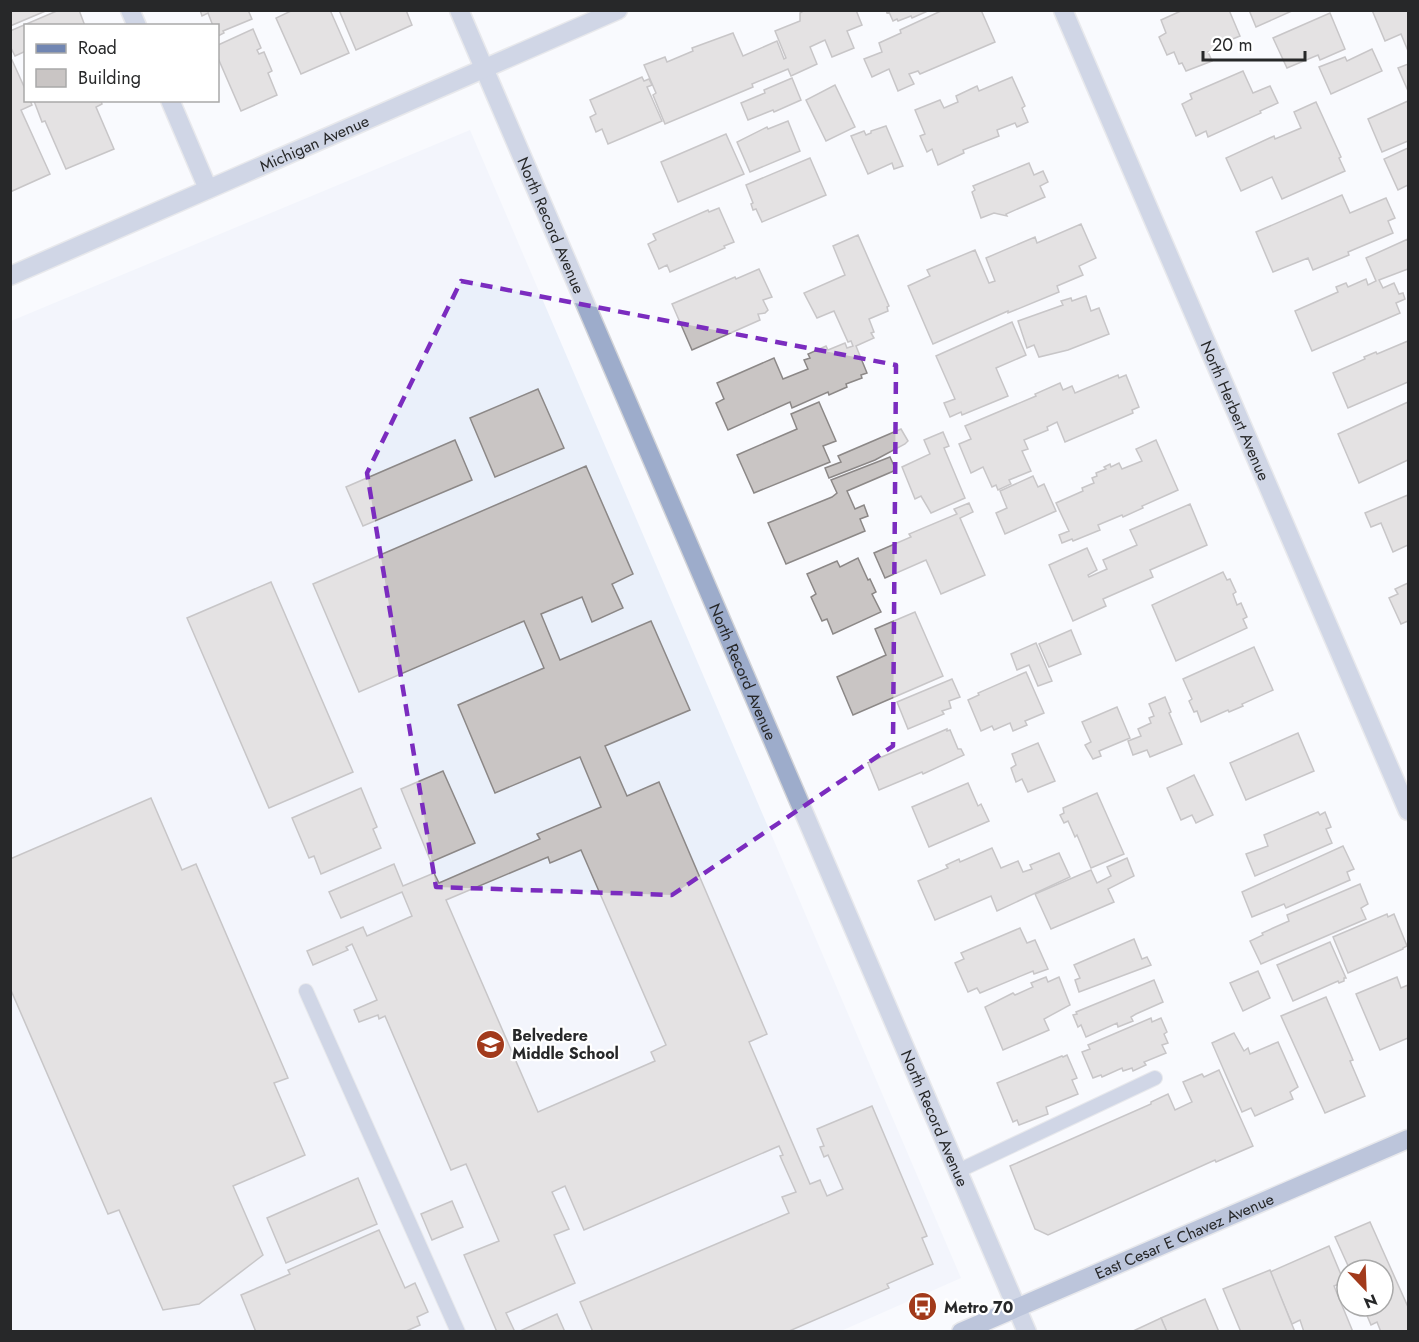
<svg xmlns="http://www.w3.org/2000/svg" width="1419" height="1342" font-family="Jost,sans-serif">
	<rect width="100%" height="100%" fill="#f9fafe"/>
	<!-- built -->
	<path fill="#eaf0fa" d="M470,130l491,1148 -120,53 -830,1v-1011z"/>
	<!-- building -->
	<g fill="#c9c5c4" stroke="#8c8887" stroke-width="1.5" fill-rule="evenodd">
		<path d="M10,10h38l-38,16z"/>
		<path d="M59,10h20l6,16h-59v25l-11,5 -5,-10v-15z"/>
		<path d="M200,10h48l4,9 -29,12 1,2 -6,3v-10h-5l-5,-13 -6,3z"/>
		<path d="M293,10h37l19,43 -48,21 -25,-56z"/>
		<path d="M339,10h67l6,15 -56,25z"/>
		<path d="M805,10h51l6,15 -15,6 7,17 -22,9 -7,-17 -15,7 7,17 -26,12 -3,-7 -36,15 1,3 -88,37 -12,-29 3,-2 -12,-28 21,-8 2,5 26,-11 -1,-3 41,-15 10,23 34,-15 7,18 2,-1 -11,-27 25,-10v-8z"/>
		<path d="M886,10h44l-18,8 -1,-2 -13,5 -1,-2 -4,2 -4,-9 -2,1z"/>
		<path d="M943,10h38l14,32 -75,32 -2,-3 -9,3 5,10 -16,7 -9,-22 -17,8 -8,-18 18,-7 -3,-9 22,-10 -1,-3z"/>
		<path d="M1183,10h46l11,26 -22,9 1,2 -11,5 4,9 -26,10 -4,-8 -3,1 -5,-12 -7,3 -8,-18 7,-4 -5,-13z"/>
		<path d="M1249,10h45l-38,17z"/>
		<path d="M1372,10h36v41l-7,-17 -16,7z"/>
		<path d="M1330,13l15,36 -25,11 -2,-5 -31,13 -14,-30z"/>
		<path d="M253,29l8,19 -4,2 2,4 5,-2 8,19 -4,2 9,22 -36,16 -23,-53v-13z"/>
		<path d="M1372,49l10,22 -51,23 -12,-27 26,-10 2,4z"/>
		<path d="M12,60l14,31v9h4l2,5 -11,5 29,64 -40,18v-131z"/>
		<path d="M1408,64v27l-10,-23z"/>
		<path d="M1243,71l10,22 17,-7 8,17 -18,8 1,2 -53,24 -2,-6 -10,5 -14,-32 10,-5 -2,-5z"/>
		<path d="M642,77l2,4 5,-2 3,6 -5,2 15,34 -54,23 -6,-15 -6,3 -6,-15 6,-3 -6,-14z"/>
		<path d="M1012,77l13,29 -3,2 6,14 -11,5 -2,-4 -18,7 2,6 -36,14 1,3 -26,12 -6,-16 -5,3 -7,-16 5,-2 -10,-24 25,-10 4,8 14,-6 -2,-6 21,-10 2,5z"/>
		<path d="M792,78l9,22 -27,12 -1,-2 -25,10 -7,-17 24,-10 -1,-3z"/>
		<path d="M835,85l20,42 -29,14 -20,-41z"/>
		<path d="M35,100h66l1,4 -6,3 18,42 -48,20 -21,-48 -3,1 -8,-21z"/>
		<path d="M1408,101v40l-26,11 -14,-33z"/>
		<path d="M1316,102l25,55 -2,1 6,13 -63,28 -10,-22 -31,14 -15,-33 48,-22 1,3 26,-11 -7,-16z"/>
		<path d="M788,121l12,30 -50,21 -13,-30 30,-15 1,2z"/>
		<path d="M886,126l17,40 -9,3 -2,-6 -24,11 -17,-38 13,-5 2,4 5,-2v-2z"/>
		<path d="M726,134l18,40 -66,28 -17,-40z"/>
		<path d="M1408,148v37l-10,5 -14,-31z"/>
		<path d="M810,158l16,37 -64,27 -6,-13 -3,1 -2,-6 2,-1 -7,-18z"/>
		<path d="M1029,163l5,12 9,-4 5,11 -8,4 5,11 -39,17 1,2 -13,-3 -13,5 -9,-26 3,-2 -2,-4z"/>
		<path d="M1342,195l8,18 36,-15 9,20 -7,3 5,12 -45,19 1,3 -36,15 -5,-12 -35,14 -17,-40z"/>
		<path d="M719,208l15,34 -10,4 1,2 -55,24 -3,-7 -8,4 -11,-25 8,-4 -3,-6 55,-24 1,2z"/>
		<path d="M1081,224l15,34 -17,8 4,9 -26,11 2,6 -51,21v-2l-75,33 -25,-58 22,-10 -3,-6 48,-20 14,33 6,-2 -9,-23 49,-21 2,6z"/>
		<path d="M858,235l31,71 -2,1 1,4 -19,8 5,13 -3,1 3,5 -18,8 11,27 -6,2 1,3 -16,6 1,3 -18,8 -1,-3 -36,16 -2,-6 -62,28 -12,-27 8,-4 -7,-16 57,-25 9,21 25,-10 -4,-9 6,-2 -2,-4 18,-8 2,4 17,-7 2,5 6,-2 -2,-5 -3,1 -14,-31 -17,7 -13,-25 41,-18 -12,-29z"/>
		<path d="M1408,239v30l-29,11 4,8 11,-5 5,11 4,-1 2,6 -9,4 4,10 -88,38 -17,-40 43,-19 -2,-5 10,-4 2,4 18,-8 2,6 8,-4 -10,-23z"/>
		<path d="M759,269l13,28 -9,3 5,10 -3,3 -7,1 2,6 -68,30 -20,-46 63,-27 1,2z"/>
		<path d="M1086,296l5,15 8,-3 10,26 -41,16 -29,7 -5,-12 -7,3 -9,-27 45,-16 -2,-4 10,-3 1,3z"/>
		<path d="M1012,322l14,33 -30,13 12,28 -46,19 -1,-3 -11,5 -6,-14 11,-4 -19,-43z"/>
		<path d="M1408,341v41l-60,26 -15,-35 32,-14 -1,-2 12,-5 1,2z"/>
		<path d="M1118,375l1,3 7,-3 13,32 -7,3 1,3 -68,29 -8,-20 -10,5 1,3 -24,10 4,9 -6,2 9,20 -22,9 2,4 -13,6 -2,-5 -4,2 -9,-20 -12,6 -12,-29 12,-5 -6,-13 71,-30 -1,-2 25,-11 3,7 9,-4 3,7z"/>
		<path d="M538,389l26,59 -69,29 -25,-59z"/>
		<path d="M819,402l17,39 -13,5 7,16 -76,31 -17,-38 60,-26 -6,-15z"/>
		<path d="M1408,402v58l-49,23 -21,-49z"/>
		<path d="M901,429l7,12 -3,3 -30,16 -46,18 -4,-10 16,-6 -3,-6z"/>
		<path d="M943,432l6,14 -5,2 21,50 -34,15 -10,-17 -6,3 -13,-32 28,-13 -6,-14z"/>
		<path d="M455,440l17,40 -109,46 -17,-39z"/>
		<path d="M1156,440l22,50 -36,16 1,2 -20,9 -1,-2 -24,10 2,5 -27,11 -1,-2 -10,4 -3,-8 10,-4 -13,-28 27,-12 -1,-3 12,-5 -2,-5 5,-2 -1,-3 10,-4 -2,-2 6,-3 1,3 8,-4 3,6 20,-8 -6,-12z"/>
		<path d="M890,457l6,13 -49,21 8,18 9,-4 4,11 -8,3 5,12 -79,33 -18,-41 64,-26 5,-4 -6,-13z"/>
		<path d="M586,466l47,108 -21,10 11,24 -31,14 -10,-25 -41,17 19,46 91,-39 39,89 -85,36 22,50 32,-14 108,252 -18,8 61,142 10,-4 7,16 16,-7 -15,-34 -4,2 -4,-10 4,-1 -7,-17 55,-23 55,130 -5,2 11,26 -46,20 2,4 -102,44h-194l-13,-30 209,-89 -7,-16 14,-5 -16,-36 3,-1 -4,-9 -195,84 -19,-44 -13,6 17,37 -15,6 21,48 -69,30 9,19h-18l-33,-77 35,-14 -33,-77 -15,6 -66,-154 -6,3 -1,-4 -19,7 -5,-12 23,-10 -25,-56 -6,3 2,3 -35,15 -6,-14 56,-24 4,9 45,-20 -10,-24 -61,26 -12,-26 65,-28 9,22 31,-13 5,10 101,-44 -3,-5 64,-27 -21,-50 -85,36 -37,-88 86,-37 -20,-47 -165,71 -46,-108zM581,850l85,195 -15,7 4,9 -117,51 -92,-212 102,-43 2,6z"/>
		<path d="M1033,476l5,11 6,-3 12,27 -51,23 -9,-21 11,-5 -7,-17z"/>
		<path d="M1408,495v50l-15,7 -12,-29 -10,4 -6,-14z"/>
		<path d="M969,503l4,9 -13,6 25,57 -44,19 -15,-34 -41,18 -11,-25 37,-16 -2,-3 48,-20 -3,-5z"/>
		<path d="M1190,504l17,41 -57,25 3,7 -50,22 3,7 -33,15 -24,-56 38,-17 10,22 -9,5 1,2 18,-8 -4,-9 34,-15 -7,-15z"/>
		<path d="M858,558l10,22 2,-1 6,13 -4,2 9,18 -48,22 -6,-15 -5,2 -11,-24 5,-3 -9,-20 30,-13 3,6z"/>
		<path d="M1223,572l4,8 3,-1 6,13 -3,2 4,11 4,-2 6,14 -4,2 4,9 -71,33 -24,-56z"/>
		<path d="M271,582l82,190 -84,36 -82,-190z"/>
		<path d="M1408,583v38l-7,3 -12,-26 9,-4 -3,-5z"/>
		<path d="M915,612l28,64 -90,39 -16,-38 49,-22 -11,-26z"/>
		<path d="M1071,630l10,24 -32,13 -10,-23z"/>
		<path d="M1036,643l16,38 -14,5 -9,-21 -12,5 -6,-16z"/>
		<path d="M1254,647l19,43 -31,14 1,2 -14,6 -1,-2 -27,12 -4,-11 -3,1 -5,-11 3,-2 -9,-20z"/>
		<path d="M1026,672l18,41 -19,8 2,4 -14,6 -3,-8 -16,7 -2,-4 -11,5 -13,-31 11,-5 -1,-2z"/>
		<path d="M952,679l8,18 -11,4 2,7 -9,3 2,3 -36,15 -11,-27z"/>
		<path d="M1165,697l6,15 -2,1 13,31 -32,13 -3,-7 -14,5 -5,-14 13,-5 -3,-7 13,-6 -2,-5 5,-2 -5,-12z"/>
		<path d="M1117,707l13,31 -31,13 2,5 -8,3 -8,-14 6,-3 -9,-20z"/>
		<path d="M947,729v2l3,-1 8,19h3l3,6 -41,19 -1,-2 -43,18 -11,-27z"/>
		<path d="M1298,733l16,38 -68,29 -16,-37z"/>
		<path d="M1038,743l17,38 -27,11 -6,-13 -6,3 -5,-14 5,-3 -4,-11z"/>
		<path d="M443,771l32,72 -44,19 -30,-73z"/>
		<path d="M1194,775l19,40 -17,8 -4,-8 -11,5 -14,-32z"/>
		<path d="M968,783l10,23 3,-2 8,17 -60,26 -17,-40z"/>
		<path d="M361,788l16,39 -4,2 8,19 -60,26 -7,-18 -5,2 -17,-40z"/>
		<path d="M1097,793l27,61 -33,14 -14,-33 -2,2 -7,-16 -4,2 -4,-8 4,-2 -1,-5z"/>
		<path d="M151,798l31,72 14,-6 92,214 -14,5 31,72 -72,31 30,69 -64,49 -36,6 -44,-100 -11,4 -98,-226v-129z"/>
		<path d="M1318,812l2,3 5,-3 6,15 -5,2 6,14 -77,33 -9,-22 22,-8 -4,-11z"/>
		<path d="M1343,846l11,23 -7,3 3,8 -64,28 -2,-4 -32,13 -10,-25z"/>
		<path d="M992,848l9,20 17,-7 5,11 9,-3 -2,-4 29,-12 11,24 -73,34 -6,-15 -56,24 -17,-39 30,-13 -2,-3 13,-6 1,3z"/>
		<path d="M1127,858l7,18 -26,13 6,13 -63,27 -16,-35 56,-24 6,13 14,-7 -4,-9z"/>
		<path d="M1360,884l8,20 -7,4 5,11 -105,45 -11,-23 13,-6 -1,-2 27,-12 -2,-6z"/>
		<path d="M1387,914l1,3 6,-3 13,32 -4,2v1l-55,24 -15,-36z"/>
		<path d="M1020,928l7,15 8,-3 13,29 -14,5 -1,-3 -53,22 -3,-5 -9,4 -13,-29 9,-4 -3,-6z"/>
		<path d="M1134,939l8,20 5,-2 4,8 -72,27 -4,-12 5,-2 -6,-13z"/>
		<path d="M1330,942l16,36h-2v3l-5,2 -1,-2 -45,20 -16,-36z"/>
		<path d="M1258,971l12,27 -27,13 -13,-28z"/>
		<path d="M1046,977l2,5 11,-5 11,28 -26,14 5,11 -46,20 -18,-43 28,-14 2,2 18,-8 -2,-4z"/>
		<path d="M1397,977l4,11 7,-3v53l-28,12 -24,-56z"/>
		<path d="M1154,980l9,22 -27,12 -5,3 2,4 -15,6 -1,-4 -31,14 -5,-12 -3,2 -5,-12 4,-1 -1,-2z"/>
		<path d="M1326,997l27,63 -3,1 15,35 -40,17 -44,-97z"/>
		<path d="M1151,1018l1,4 9,-4 6,14 -3,2 4,9 -6,2 4,8 -22,9 2,3 -13,6 -1,-3 -9,3 -1,-3 -20,9 -1,-2 -8,3 -11,-26 8,-3 -2,-4z"/>
		<path d="M1234,1033l10,18 4,-3 2,6 28,-12 20,45 -8,5 3,7 -38,17 -4,-8 -9,4 -30,-69z"/>
		<path d="M1067,1055l10,23 -5,2 6,14 -32,13 2,7 -29,11 -2,-5 -4,2 -16,-39 65,-27 1,1z"/>
		<path d="M1219,1070l34,76 -37,16 -1,-2 -167,75 -13,-6 -25,-63 141,-62v-2l17,-8 7,16 17,-8 -9,-20 19,-8 2,3z"/>
		<path d="M358,1178l19,46 -91,39 -19,-45z"/>
		<path d="M452,1201l11,26 -31,13 -11,-26z"/>
		<path d="M1370,1222l38,85v25h-27l-4,-10 -6,3 -8,-19h20v-36h-33l-15,-33z"/>
		<path d="M379,1230l26,58 10,-5 13,29 -11,5 3,8 -16,7h-148l-15,-37 49,-21 -2,-4z"/>
		<path d="M1329,1246l15,36 -10,4 19,46h-49l-4,-12 -8,4 -22,-52z"/>
		<path d="M1270,1270l25,62h-54l-18,-43z"/>
		<path d="M1205,1299l14,33h-52l-6,-14z"/>
		<path d="M557,1314l8,18h-47z"/>
		<path d="M1161,1318l6,14h-36z"/>
	</g>
	<g fill="none" stroke-linecap="round" stroke-linejoin="round">
		<defs>
			<g id="lane">
				<path d="M306,991l152,341"/>
				<path d="M958,1171l197,-93"/>
			</g>
			<g id="street">
				<path d="M130,10l7,16"/>
				<path id="s1" d="M459,10l568,1322"/>
				<path id="s2" d="M1063,10l345,801"/>
				<path d="M170,100l38,89"/>
				<path id="s3" d="M10,276l608,-266"/>
			</g>
			<g id="secondary">
				<path id="s4" d="M961,1332l447,-193"/>
			</g>
		</defs>
		<!-- lane casing -->
		<use href="#lane" stroke="#d3d4d8" stroke-width="16"/>
		<!-- street casing -->
		<use href="#street" stroke="#d3d4d8" stroke-width="21"/>
		<!-- secondary casing -->
		<use href="#secondary" stroke="#d3d4d8" stroke-width="21"/>
		<!-- lane -->
		<use href="#lane" stroke="#9daccb" stroke-width="14"/>
		<!-- street -->
		<use href="#street" stroke="#9daccb" stroke-width="18"/>
		<!-- secondary -->
		<use href="#secondary" stroke="#7186b2" stroke-width="18"/>
	</g>
	<!-- marked area -->
	<path d="M0 0H1419V1342H0ZM461,281l435,84 -3,381 -221,149 -236,-8 -69,-414z" fill="#f9fafe" fill-opacity=".55" fill-rule="evenodd"/>
	<path fill="none" stroke="#7b2cbf" stroke-width="4.5" stroke-dasharray="12 8" stroke-linejoin="round" d="M461,281l435,84 -3,381 -221,149 -236,-8 -69,-414z"/>
	<!-- icons -->
	<defs>
		<symbol id="school-disc" viewBox="-11 -11 22 22"><circle r="9.5" fill="#a23a1b" stroke="#fff"/><path d="M0-5L7-2L0 1L-7-2ZM-4 1L0 2.5L4 1V4Q0 6-4 4Z" fill="#fff"/></symbol>
		<symbol id="bus-disc" viewBox="-11 -11 22 22"><circle r="9.5" fill="#a23a1b" stroke="#fff"/><path d="M-5-6H5V4H4V6H2V4H-2V6H-4V4H-5ZM-3.5-4V0h7V-4ZM-3.5 1.2v1.5H-2V1.2ZM2 1.2v1.5H3.5V1.2Z" fill="#fff"/></symbol>
	</defs>
	<g fill-rule="evenodd">
		<use href="#school-disc" x="474" y="1028" width="33" height="33"/>
		<use href="#bus-disc" x="906" y="1290" width="33" height="33"/>
	</g>
	<g text-anchor="middle" dominant-baseline="central" stroke-width="4.5" stroke-linejoin="round" paint-order="stroke">
		<!-- street labels -->
		<g font-size="16" fill="#272829" stroke="#fff">
			<text stroke="none"><textPath href="#s3" startOffset="332">Michigan Avenue</textPath></text>
			<text stroke="none"><textPath href="#s1" startOffset="234">North Record Avenue</textPath></text>
			<text stroke="none"><textPath href="#s2" startOffset="436">North Herbert Avenue</textPath></text>
			<text stroke="none"><textPath href="#s1" startOffset="720">North Record Avenue</textPath></text>
			<text stroke="none"><textPath href="#s1" startOffset="1206">North Record Avenue</textPath></text>
			<text stroke="none"><textPath href="#s4" startOffset="243">East Cesar E Chavez Avenue</textPath></text>
		</g>
		<!-- poi labels -->
		<g font-size="16" font-weight="bold" fill="#272829" stroke="#fff" text-anchor="start">
			<text x="512" y="1035">Belvedere<tspan x="512" dy="18">Middle School</tspan></text>
			<text x="944" y="1307">Metro 70</text>
		</g>
	</g>
	<!-- border -->
	<rect width="1419" height="1342" fill="none" stroke="#272829" stroke-width="24"/>
	<!-- legend -->
	<rect x="24" y="24" width="195" height="78" fill="#ffffff" stroke="#a9a9a9" stroke-width="1.5"/>
	<rect x="36" y="44" width="30" height="9" fill="#7186b2" stroke="#a9a9a9" stroke-width="1.5"/>
	<text x="78" y="54" font-size="18" fill="#272829">Road</text>
	<rect x="36" y="69" width="30" height="18" fill="#c9c5c4" stroke="#a9a9a9" stroke-width="1.5"/>
	<text x="78" y="84" font-size="18" fill="#272829">Building</text>
	<!-- north arrow -->
	<g transform="translate(1365 1288) rotate(157)"><circle r="28" fill="#ffffff" stroke="#a9a9a9" stroke-width="1.5"/>
	<path d="M0-4.5L10 22L0 15L-10 22Z" fill="#a23a1b"/>
	<text y="-9" font-size="16" font-weight="bold" text-anchor="middle" fill="#272829">N</text>
	</g>
	<!-- scale -->
	<path d="M1203 51v9h102v-9" fill="none" stroke="#272829" stroke-width="3"/>
	<text x="1212" y="51" font-size="18" fill="#272829" stroke="#ffffff" stroke-width="4.5" paint-order="stroke">20 m</text>
</svg>
